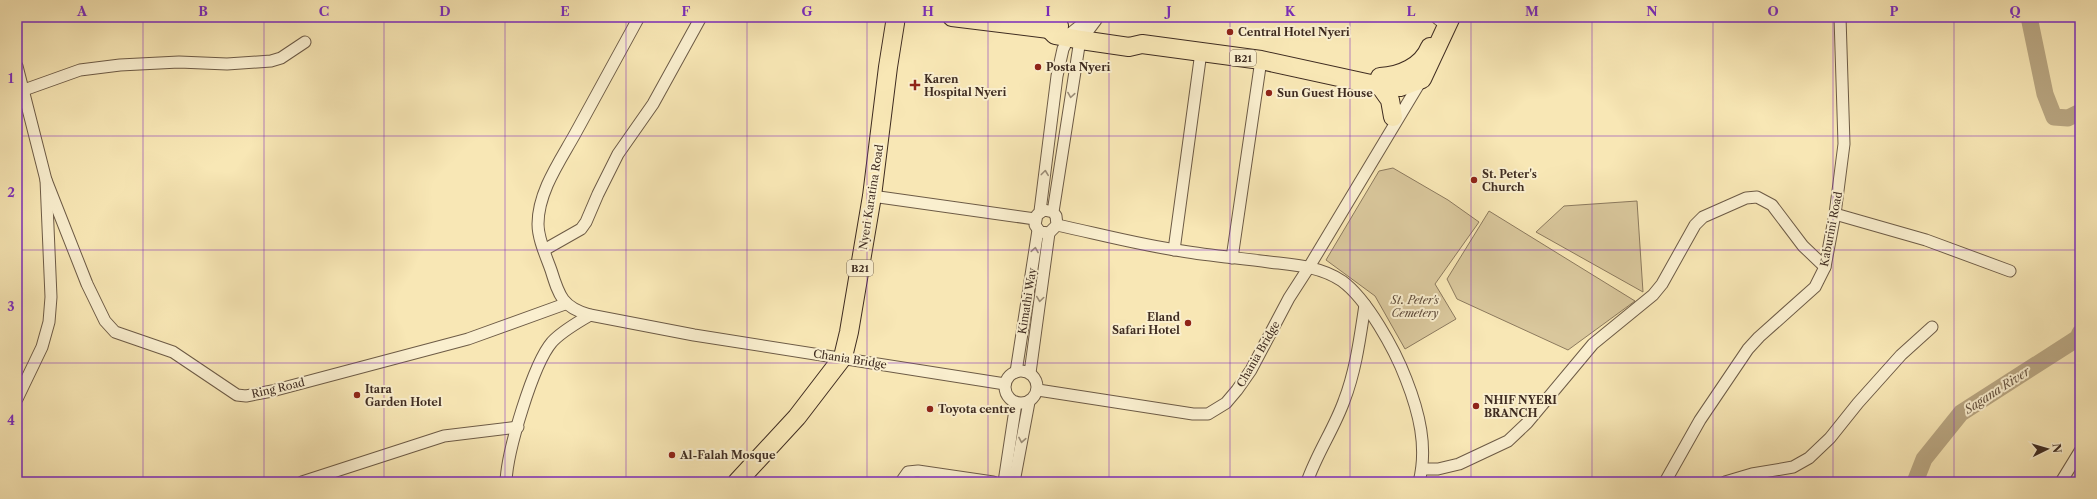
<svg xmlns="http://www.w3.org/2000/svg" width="2097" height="499" font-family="'Libre Caslon Text',serif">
	<rect width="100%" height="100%" fill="#f8e7b5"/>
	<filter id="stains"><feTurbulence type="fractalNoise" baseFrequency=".005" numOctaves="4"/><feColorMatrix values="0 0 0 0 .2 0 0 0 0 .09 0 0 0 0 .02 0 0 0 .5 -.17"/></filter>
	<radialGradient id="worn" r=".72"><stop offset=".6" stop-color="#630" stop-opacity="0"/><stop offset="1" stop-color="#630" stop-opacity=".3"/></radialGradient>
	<!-- green -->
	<g fill="#d9c79c" stroke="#8c7a5e">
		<path d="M1393,168l55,32 31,22 -44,62 21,35 -51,30 -30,-53 -49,-36 53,-89z"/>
		<path d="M1637,201l6,91 -107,-60 28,-26z"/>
		<path d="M1489,211l146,90 -67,49 -111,-51 -10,-20z"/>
	</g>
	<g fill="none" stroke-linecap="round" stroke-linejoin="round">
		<!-- river -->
		<g stroke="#b9a783" stroke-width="17">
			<path d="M2029,17l16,77 9,23 14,1 12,-6"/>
			<path d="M1915,482l9,-23 37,-46 117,-75 2,-5"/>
		</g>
		<defs>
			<g id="minor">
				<path d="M639,17c-21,39 -43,78 -64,117 -15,27 -37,58 -37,90 0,15 8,32 13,46 8,26 12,38 39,45l104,20 311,49"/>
				<path d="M17,66l29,114 5,117 -2,25 -7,25 -25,52"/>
				<path d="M24,90l56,-20 40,-5 59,-3 48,2 44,-3 10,-3 24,-16"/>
				<path d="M46,180l41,104 18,37 10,11 58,20 64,43 9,1 26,-5 196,-52 97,-35"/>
				<path d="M872,196l163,23"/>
				<path d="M1040,211l17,-135 6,-27 8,-16 10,-8 14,-5"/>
				<path d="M1053,212l-9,-2 -7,5 -2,10 5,7 9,1 8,-8 -1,-9 -3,-4 26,-166 2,-6 15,-20"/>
				<path d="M1835,214l91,26 84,31"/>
				<path d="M1057,225c42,9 83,20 125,26 29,5 58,7 87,11 25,3 51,4 73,19 25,18 53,69 64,98 13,33 22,68 13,103"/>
				<path d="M544,250l37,-21 5,-7 12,-28 20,-40 35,-50 48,-87"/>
				<path d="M1174,250l27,-198"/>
				<path d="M1232,258l29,-198"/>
				<circle cx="1021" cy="387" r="16"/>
				<path d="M1016,372l22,-142"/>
				<path d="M1030,373l19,-140"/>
				<path d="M1038,390l155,24h15l18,-11 11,-13 14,-20 38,-72 20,-31 113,-188"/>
				<path d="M1422,469h16l21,-5 49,-23 19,-18 66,-79 60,-49 9,-11 33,-59 8,-8 43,-19 11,-1 15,8 31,41 22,21"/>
				<path d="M302,482l142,-46 74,-9"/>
				<path d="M506,482c1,-30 27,-118 46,-140 10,-11 25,-19 38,-27"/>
				<path d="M901,482l7,-10 10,-1 75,11"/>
				<path d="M1004,482l12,-79"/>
				<path d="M1014,482l15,-80"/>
				<path d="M1307,482c10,-29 27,-53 37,-81 12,-31 16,-64 21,-96"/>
				<path d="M1665,482l35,-62 48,-71 11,-12 56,-50 10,-20 10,-53 9,-70 -4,-127"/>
				<path d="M1725,482l27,-8 41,-7 16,-9 21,-20 28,-35 43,-48 31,-28"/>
				<path d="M2061,482l19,-31"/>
			</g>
			<path id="tertiary" d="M1438,17l10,8"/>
			<g id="trunk">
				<path d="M952,17l97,12 10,-3"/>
				<path d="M1049,29l6,6 26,5 48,7 13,-3 119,16 119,26 20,1 22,-8 29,-62"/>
				<path d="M1380,77c20,-1 42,-10 50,-30"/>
				<path d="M1380,86l10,14 3,17"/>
				<path d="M737,482l60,-65 46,-60 6,-25 23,-136 16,-129 8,-50"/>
			</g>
		</defs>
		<!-- minor casing -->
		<use href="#minor" stroke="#6d5b46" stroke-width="13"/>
		<!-- tertiary casing -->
		<use href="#tertiary" stroke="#6d5b46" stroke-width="16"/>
		<!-- trunk casing -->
		<use href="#trunk" stroke="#3f2c21" stroke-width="20"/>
		<!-- minor -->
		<use href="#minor" stroke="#faefcf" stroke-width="11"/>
		<!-- tertiary -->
		<use href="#tertiary" stroke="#faefcf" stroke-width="14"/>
		<!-- trunk -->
		<use href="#trunk" stroke="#f8e7b5" stroke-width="18"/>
	</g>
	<!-- one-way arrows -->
	<defs><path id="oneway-chevron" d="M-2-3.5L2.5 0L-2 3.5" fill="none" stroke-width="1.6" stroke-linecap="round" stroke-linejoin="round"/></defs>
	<g stroke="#9c8e78">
		<use href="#oneway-chevron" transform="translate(1071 95) rotate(99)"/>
		<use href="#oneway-chevron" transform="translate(1045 173) rotate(-83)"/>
		<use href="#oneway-chevron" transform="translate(1035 250) rotate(-81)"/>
		<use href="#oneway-chevron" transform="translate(1040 299) rotate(98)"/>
		<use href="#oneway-chevron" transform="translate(1022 440) rotate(100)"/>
	</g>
	<!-- grid -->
	<path fill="none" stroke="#7b2cbf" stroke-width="1" stroke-opacity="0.55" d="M143,17v465M264,17v465M384,17v465M505,17v465M626,17v465M747,17v465M867,17v465M988,17v465M1109,17v465M1230,17v465M1350,17v465M1471,17v465M1592,17v465M1713,17v465M1833,17v465M1954,17v465M17,136h2063M17,250h2063M17,363h2063"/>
	<!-- markers -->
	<g fill="#8f2418" stroke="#faefcf" stroke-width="1.5">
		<circle cx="1230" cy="32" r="4"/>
		<circle cx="1038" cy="67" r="4"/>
		<path d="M913 79h4v4h4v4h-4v4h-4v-4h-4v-4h4z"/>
		<circle cx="1269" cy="93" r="4"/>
		<circle cx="1474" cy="180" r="4"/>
		<circle cx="1188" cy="323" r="4"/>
		<circle cx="357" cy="395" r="4"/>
		<circle cx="1476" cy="406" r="4"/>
		<circle cx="930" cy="409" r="4"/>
		<circle cx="672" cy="455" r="4"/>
	</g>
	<g text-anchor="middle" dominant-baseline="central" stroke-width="4" stroke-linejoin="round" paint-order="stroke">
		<!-- shield labels -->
		<g fill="#faefcf" stroke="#765" stroke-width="1">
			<rect x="1230" y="50" width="26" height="16" rx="3"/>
			<rect x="847" y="260" width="26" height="16" rx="3"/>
		</g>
		<g font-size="10" font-weight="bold" fill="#3f2c21">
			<text x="1243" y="58">B21</text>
			<text x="860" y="268">B21</text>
		</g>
		<!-- poi labels -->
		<g font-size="11" font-weight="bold" fill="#3f2c21" stroke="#faefcf" text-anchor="start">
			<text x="1238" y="32">Central Hotel Nyeri</text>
			<text x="1046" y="67">Posta Nyeri</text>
			<text x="924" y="79">Karen<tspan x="924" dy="13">Hospital Nyeri</tspan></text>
			<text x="1277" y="93">Sun Guest House</text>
			<text x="1482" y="174">St. Peter's<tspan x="1482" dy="13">Church</tspan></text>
			<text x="1180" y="317" text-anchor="end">Eland<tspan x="1180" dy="13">Safari Hotel</tspan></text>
			<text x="365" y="389">Itara<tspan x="365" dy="13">Garden Hotel</tspan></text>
			<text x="1484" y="400">NHIF NYERI<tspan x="1484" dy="13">BRANCH</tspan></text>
			<text x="938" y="409">Toyota centre</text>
			<text x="680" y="455">Al-Falah Mosque</text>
		</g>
		<!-- street labels -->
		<g font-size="11" fill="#3f2c21" stroke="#faefcf">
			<text transform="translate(871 197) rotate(-81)">Nyeri Karatina Road</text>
			<text transform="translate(1831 229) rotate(-79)">Kaburini Road</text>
			<text transform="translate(1027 301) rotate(-81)">Kimathi Way</text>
			<text transform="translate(1258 354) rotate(-60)">Chania Bridge</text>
			<text transform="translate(850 359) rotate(9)">Chania Bridge</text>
			<text transform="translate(278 388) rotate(-13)">Ring Road</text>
		</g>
		<!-- park labels -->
		<g font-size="11" font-style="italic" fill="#5e4b3a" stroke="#faefcf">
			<text x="1415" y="300">St. Peter's<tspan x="1415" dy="13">Cemetery</tspan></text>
		</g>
		<!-- water labels -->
		<g font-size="12" font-style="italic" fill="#64513e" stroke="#faefcf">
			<text transform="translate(1997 390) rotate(-33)">Sagana River</text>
		</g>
	</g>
	<!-- margin -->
	<rect width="2097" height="499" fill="none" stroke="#f8e7b5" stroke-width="44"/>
	<!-- north arrow -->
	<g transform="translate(2047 449) rotate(85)" stroke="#faefcf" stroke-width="3" paint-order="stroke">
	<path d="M0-3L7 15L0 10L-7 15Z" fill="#3f2c21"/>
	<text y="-6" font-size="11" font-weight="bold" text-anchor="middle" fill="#3f2c21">N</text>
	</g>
	<rect x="22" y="22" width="2053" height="455" fill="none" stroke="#7b2cbf" stroke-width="1.5"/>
	<g font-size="13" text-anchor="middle" font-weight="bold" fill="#7b2cbf">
		<text x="82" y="16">A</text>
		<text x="203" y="16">B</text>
		<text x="324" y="16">C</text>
		<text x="445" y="16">D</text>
		<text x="565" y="16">E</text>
		<text x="686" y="16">F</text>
		<text x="807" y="16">G</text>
		<text x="928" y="16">H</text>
		<text x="1048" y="16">I</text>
		<text x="1169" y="16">J</text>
		<text x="1290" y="16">K</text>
		<text x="1411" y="16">L</text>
		<text x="1532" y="16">M</text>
		<text x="1652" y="16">N</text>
		<text x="1773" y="16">O</text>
		<text x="1894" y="16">P</text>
		<text x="2015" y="16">Q</text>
		<text x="11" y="83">1</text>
		<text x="11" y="197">2</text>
		<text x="11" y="311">3</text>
		<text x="11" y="425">4</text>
	</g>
	<rect width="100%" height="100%" filter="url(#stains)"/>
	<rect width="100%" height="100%" fill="url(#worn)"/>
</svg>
